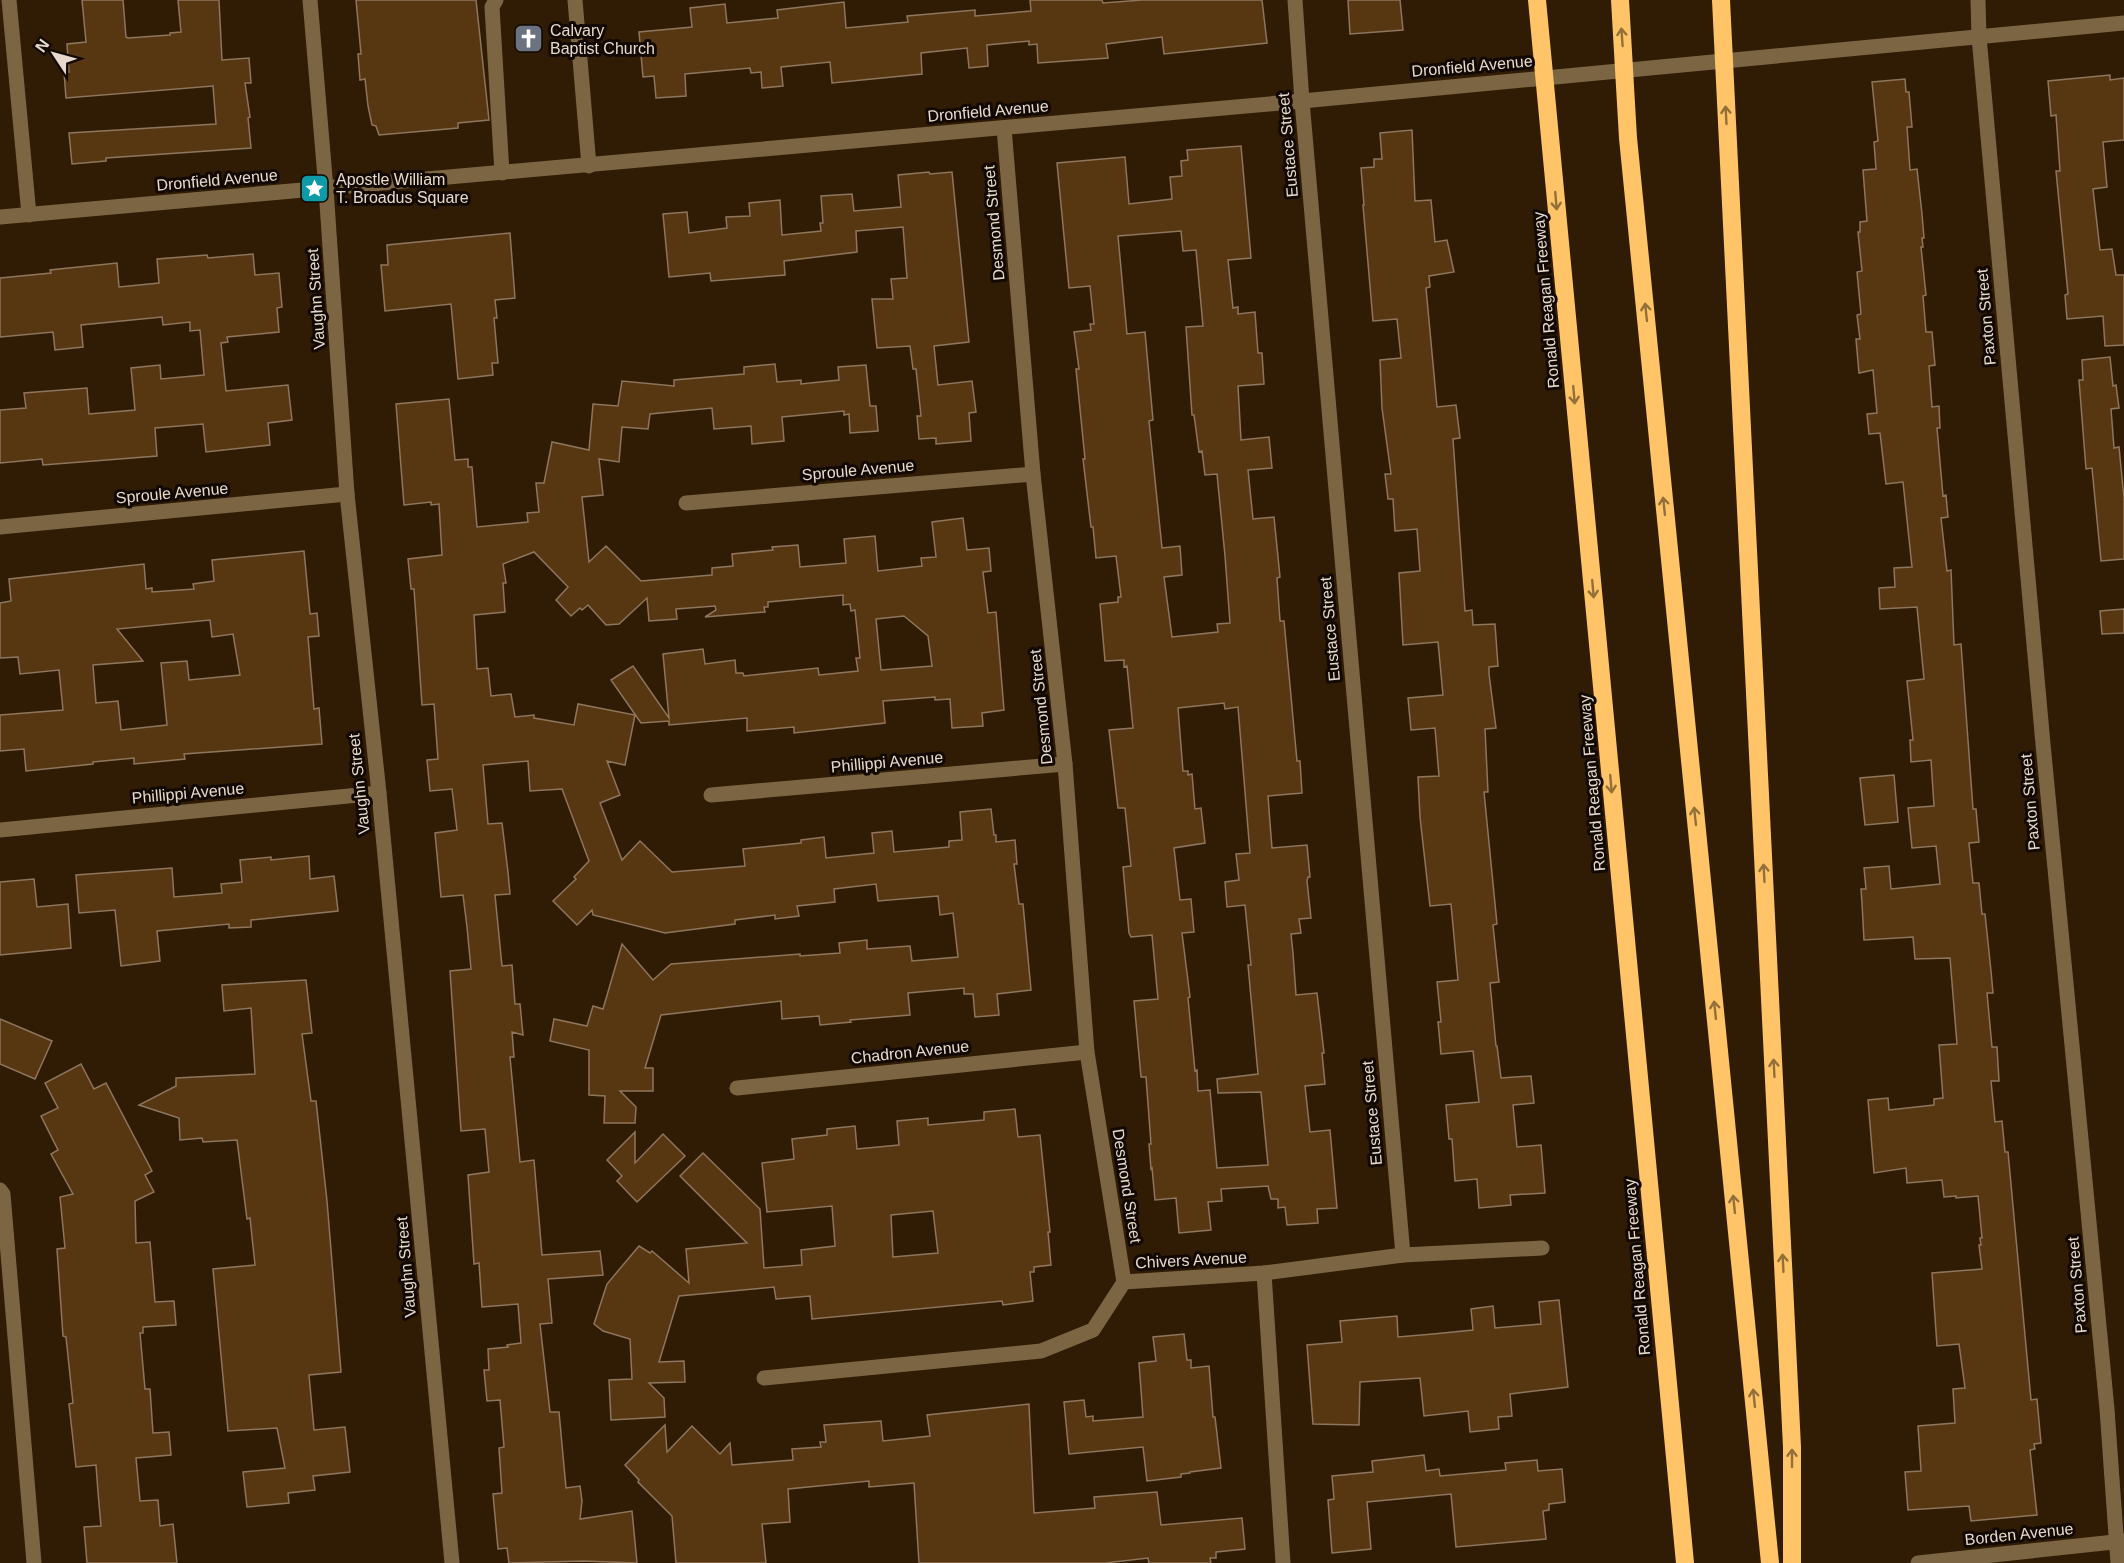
<svg xmlns="http://www.w3.org/2000/svg" width="2124" height="1563" font-family="Helvetica,sans-serif">
	<rect width="100%" height="100%" fill="#301c05"/>
	<!-- building -->
	<g fill="#573711" stroke="#8e755d" stroke-width="1.5" fill-rule="evenodd">
		<path d="M82,0h41l3,37 2,1 42,-3v-2l11,-1 -3,-32h41l3,60 27,-2 2,25h-6l5,34 -2,1 3,30 -145,10v3l-34,3 -3,-31 147,-9 -3,-38 -147,12 -2,-26h5l-2,-28 19,-2z"/>
		<path d="M356,0h120l13,120 -31,3v5l-79,7 -3,-9 -4,-1 -4,-19 -3,-27 -5,1 -2,-26h3z"/>
		<path d="M1030,0h72l1,3 39,-3h120l5,43 -103,11 -2,-17 -56,7 2,14 -70,5 -1,-19 -8,1v-4l-42,4 1,21 -19,2 -2,-20 -46,5 1,21 -90,9 -2,-21 -49,5 2,19 -21,2 -1,-16 -10,1 -1,-5 -65,6 1,22 -30,2 -2,-22 -11,1 -4,-45 53,-5 -2,-19 35,-4 2,19 51,-5 -1,-8 67,-8 2,26 62,-6 -1,-6 68,-6v6l56,-5z"/>
		<path d="M1348,0h52l3,30 -53,4z"/>
		<path d="M2110,75v5l14,-2v62l-21,2 4,45 -14,2 7,61 12,-1 4,26h8v70l-19,1 -2,-30 -36,3 -2,-24 3,-1 -12,-123h4l-4,-56 -5,1 -3,-35z"/>
		<path d="M1905,79l1,13h3l3,35h-5l3,43 7,-1 5,45 2,24h-2l1,9h-2l5,48 -3,1 3,36h6l3,33 -6,1 3,41 7,-1 1,22h-3l6,68 3,-1 2,22 -7,1 6,53 4,-1 3,75 7,-1 12,165h3l3,33 -10,1 4,40h6l3,31h3l6,57 2,22h-6l5,54h5l2,34h-8l4,41 7,-1 3,31h3l23,248 6,-1 4,44 -7,1 1,5 -5,1 7,65 -66,6 -2,-15 -61,4 -3,-38 16,-1 -3,-45 37,-3 -2,-34 12,-1 -6,-44 -22,2 -5,-73 50,-4 -3,-24h2l-1,-7h2l-4,-42 -22,2v-2l-12,1 -2,-17 -35,3 -1,-15 -32,5 -6,-73 20,-2 1,12 45,-5v-6l9,-1 -4,-53 18,-1 -7,-86 -35,1 -2,-22 -49,3 -2,-37 -1,-14h5l-2,-21 25,-2 2,23 49,-5 -4,-38 -24,2 -4,-40 26,-2 -3,-46 -20,2 -1,-22h3l-6,-59 17,-2 -7,-72 -37,2 -1,-21 16,-1 -1,-19 18,-1 -9,-85 -17,2 -6,-51 -11,1 -2,-20 10,-1 -4,-43 -14,3 -3,-34h4l-3,-24 4,-1 -4,-42 5,-1 -4,-39h2v-10l7,-1 -4,-51 13,-1 -2,-27 4,-1 -6,-59z"/>
		<path d="M1412,130l3,71 16,-1 4,42 12,-2 7,32 -25,4 1,11 -4,1 11,119 19,-2 4,33 -7,1 12,172 7,-1 1,15 22,-1 3,42 -9,1v7l7,54 -11,1 3,63h-4l13,132 -4,1 6,57 -9,1 6,63h1l4,32 30,-2 3,27 -21,2 4,42 24,-2 4,48 -35,2 1,10 -32,3 -2,-29 -22,2 -3,-42h-3l-3,-34 33,-3 -6,-51 -32,3 -3,-32h3l-4,-40 21,-2 -7,-76 -21,2 -10,-89 -2,-40 21,-1 -4,-48 -24,2 -3,-32 35,-3 -5,-53 -35,3 -4,-72 21,-2 -3,-42 -22,2 -2,-32h-5l-3,-25h6l-9,-66 -2,-48 21,-2 -4,-39 -24,2 -10,-116h1l-3,-37 13,-1v-8h8l-2,-26z"/>
		<path d="M1241,146l10,112 -23,2 5,48 5,-1v7l17,-2 3,41h4l2,31 -26,2 3,54 28,-3 3,31 -24,2 5,49 21,-2 6,60 -3,1 3,43h4l13,140h3l2,32 -34,3 2,27 2,25 35,-3 3,32h-2l-1,4 4,37 -12,1 2,14 -10,1 2,19 3,42 21,-2 7,60h-2l3,31 -20,2 5,46 20,-2 7,78 -20,1 1,14 -31,2 -2,-18 -7,1v-9h-7l-3,-13 -47,3 1,12 -14,1 3,28 -32,3 -3,-35 -21,2 -3,-32 -1,1 -2,-25h2l-5,-67h-5l-7,-76 24,-2 -6,-64 -21,2 -2,-4 -6,-66 8,-1 -6,-58h-7l-9,-78 24,-2 -6,-62 -3,1v-7l-19,1 -5,-57 18,-2v-5h3l-5,-41 -20,2 -3,-31h-2l-8,-68h2l-9,-90h3l-5,-37 17,-2 -1,-6h4l-4,-38 -21,2 -12,-125 68,-6 4,47 43,-5 -2,-22 12,-1 -1,-15 7,-1 -1,-10zM1181,231l2,20 13,-1 7,76 -17,1 6,88h2l5,37 3,-1 3,24 12,-1 8,82 5,67 -13,1 1,8 -46,5 -8,-60 18,-2 -2,-29 -18,2 -13,-127 4,-1 -8,-88 -18,2 -9,-98zM1224,703l1,6 13,-2 12,146 -14,1 3,26 -14,2 2,25 18,-2 6,60h-3l10,109 -41,5 1,14 43,-1 7,73 -51,3 -7,-78 -12,1 -1,-21 -2,1 -7,-73 2,-1 -8,-64 12,-1 -3,-33 -11,1 -6,-52 31,-5 -4,-35 -6,1 -3,-35 -4,1v-4h-5l-5,-63z"/>
		<path d="M929,172l1,2 22,-2 17,170 -35,4 4,39 34,-4 4,31 -7,1 2,28 -35,3v-6l-17,1 -2,-23h4l-5,-47h-3l-3,-23 -33,2 -5,-49h21l-2,-20 16,-1 -4,-51 -47,4 1,21 -73,9 1,14 -74,6 -1,-8 -41,4 -6,-63 24,-2 2,21 38,-5 -1,-11 24,-1 -1,-13 31,-3 2,35 39,-4 -1,-8h3l-2,-27 31,-2 2,17 47,-4 -3,-32z"/>
		<path d="M510,233l5,65 -20,2 2,18h-3l4,45h-6l1,12 -35,4 -7,-75 -66,7 -4,-46h7l-1,-20z"/>
		<path d="M253,254l2,21 24,-2 3,34 -5,1 2,24 -52,5 1,5 -7,1 5,48 62,-6 4,35 -24,3 2,22 -64,7 -3,-28 -48,4 2,28 -114,9 -1,-6 -42,4v-53l26,-2 -2,-15 63,-5 2,26 46,-4 -4,-42 29,-3 1,14 43,-4 -4,-45 -10,1v-9l-27,3 -1,-8 -81,8 2,22 -28,3 -2,-18 -53,5v-59l51,-5 -1,-3 67,-7 2,24 40,-4 -2,-24 50,-4 1,3z"/>
		<path d="M2110,357l3,29 3,-1 3,23 -8,1 3,39 5,-1 5,51v61l-23,2 -9,-93 -6,1 -7,-89h4l-1,-20z"/>
		<path d="M775,364l2,18 24,-2v4l38,-4 -1,-13 28,-2 4,41h6l2,25 -28,2 -1,-19 -5,1v-4l-62,6 2,24 -32,3 -1,-18 -37,3 -2,-21 -62,6 -2,15 -26,-2 -3,35 -20,-3 4,36 -21,2 7,65 17,-16 35,35 71,-6v-7l21,-2 -1,-12 41,-4 -1,-3 26,-2 2,22 46,-4 -2,-24 31,-3 3,35 44,-5 -1,-8 15,-1 -4,-35 31,-4 4,32 22,-2 2,23 -8,1 5,41 8,-1 8,98 -22,3 1,13 -31,2 -2,-29 -15,1v-3l-52,4 2,22 -91,10v-6l-47,4v-13l-78,7v-4l-28,2 -30,-43 22,-14 36,52 -6,-64 40,-5 2,15 30,-4 1,13h7l1,3 74,-8 1,7 39,-4 -2,-13h4l-5,-48 -4,1 -1,-7 -7,1v-10l-75,7v5h-4l1,5 -60,5 11,-7 -1,-4 -39,3 1,10 -28,2 -2,-23 -28,26 -13,1 -18,-20 -6,5 -2,-2 -9,8 -15,-16 12,-13 -34,-35 -31,12 3,19h-3l2,29 -31,3 3,54 11,-1 3,28 20,-2 4,23 19,-2v3l40,7 4,-21 57,11 -10,50 -18,-4 13,34 -20,8 22,57 18,-19 32,31 73,-6 -2,-17 58,-6v-3l23,-3 2,21 48,-5 -2,-20 20,-2 2,21 55,-5v-6l13,-1 -2,-28 31,-3 3,26h2v7l19,-2 2,24h-3l5,40h4l8,86 -34,4 2,21 -24,2 -2,-23h-9v-6l-56,5 2,22 -60,5 1,2 -31,3 -1,-9 -37,3 -1,-18 -120,14 -16,53h8v23h-33l16,16 -1,16h-31l1,-27 -16,-1v-45l-39,-9 4,-22 33,7 6,-20 10,3 19,-65 31,36 18,-16 129,-10v2l40,-3 -1,-10 28,-3v9l43,-3 2,15 46,-4 -5,-44 -13,2 -2,-19 -60,5 -2,-17 -42,5 1,13 -38,4 2,10 -24,3v-4l-40,5v4l-70,9 -72,-18 -1,-5 -15,15 -24,-24 23,-22 -2,-2 15,-16 -27,-72 -32,2 -2,-30 -45,4 5,59 14,-1 6,49 2,22 -15,1 7,71 10,-1 3,39h5l3,31 -11,-3 2,25h-4l10,105 14,-2 8,95 58,-4 3,24 -55,4 4,44 -12,1 10,88h9l7,76 14,-2 2,15 -2,18 52,-8 5,52 -53,-2 -75,2 -2,-15 -9,1 -5,-55 9,-1 -3,-45 5,-1 -4,-47 -13,1 -3,-31h5l-1,-21 20,-2 -1,-2 14,-2 -3,-39 -36,3 -3,-44 -5,1 -6,-89 21,-3 -4,-43 -24,2 -11,-160 21,-2 -4,-42 -4,-32 -22,2 -6,-64 22,-3 -5,-41 -22,2 -3,-31 11,-1 -4,-55 -12,1 -8,-116h-3l-3,-30 34,-4 -3,-51 -8,1v-3l-27,3 -8,-101 53,-5 6,61 13,-1v8h4l5,60 51,-5 -1,-9 12,-1 -3,-29h8l8,-41 37,8 4,-46 25,2 4,-25 52,5v-6l70,-6v-7zM904,616l24,20 4,30 -51,4 -5,-51z"/>
		<path d="M304,551l6,63 7,-1 2,23 -11,1 6,72 5,-1 3,36 -138,10 1,5 -51,5v-6l-41,4v2l-67,7 -2,-22 -24,2v-36l63,-5 -4,-40 -39,4 -2,-17 -18,1v-55l11,-2 -2,-22 135,-15 2,25 6,-1v4l42,-3 -1,-5 21,-3 -2,-21zM210,620l2,17 21,-3 7,41 -51,5 -2,-19 -26,2 6,62 -46,5 -3,-29 -22,2 -3,-38 50,-4 -26,-32z"/>
		<path d="M2124,609v24l-22,1 -2,-23z"/>
		<path d="M1894,775l4,47 -33,3 -5,-47z"/>
		<path d="M309,856l1,23 24,-3 4,35 -87,9v7l-22,1v-4l-72,7 3,30 -39,5 -6,-56 -36,3 -3,-38 96,-7 2,29 48,-4 -1,-9 21,-2 -2,-22 31,-3v3z"/>
		<path d="M34,879l3,28 31,-3 3,44 -71,7v-73z"/>
		<path d="M306,980l6,53 -10,1 9,67h5l11,100 14,171 -32,3 5,55 31,-3 5,45 -37,4 2,14 -27,3 1,10 -42,4 -4,-35 42,-4 -8,-40 -49,3 -15,-162 42,-4 -5,-47 -3,1 -10,-79 -34,2 -1,-4 -22,2 -1,-22 -40,-13 37,-19v-8l79,-4 -4,-66 -27,3 -2,-26z"/>
		<path d="M0,1019l52,22 -17,38 -35,-15z"/>
		<path d="M81,1064l13,25 12,-6 46,88 -7,4 9,17 -19,9 1,42 14,-1 5,60 19,-1 2,24 -33,2v6h-3l5,56h5l3,44 16,-1 2,23 -35,3 4,43 18,-1 2,26 13,-2 4,39h-90l-3,-36 17,-1 -3,-34 -2,-27 -20,2 -7,-63 4,-1 -3,-28 -4,-38 -3,-1 -6,-87 8,-1 -5,-51 13,-3 -22,-40 7,-4 -17,-34 17,-8 -13,-25z"/>
		<path d="M1015,1109l3,28 22,-2 10,97h-2l3,33 -17,2v5h-4l3,29 -30,4 -1,-4 -190,18 -2,-23 -34,3 -2,-12 -95,9 -20,66 25,-1 1,21 -36,1 15,15 1,19 -54,3 -2,-40 23,-1 -2,-40 -27,-8 -9,-7 13,-40 32,-38 11,7 2,-2 37,32 -3,-34 61,-6 -67,-67 23,-23 57,56 4,59 38,-3 -1,-15 34,-4 -3,-40 -65,6 -5,-49 32,-4 -2,-20 35,-4v-6l28,-3 2,23 42,-4 -2,-24 31,-3v7l56,-5v-8zM933,1211l5,42 -45,4 -2,-42z"/>
		<path d="M635,1132v31l28,-29 22,22 -48,46 -20,-21 5,-5 -15,-16z"/>
		<path d="M1559,1300l9,87 -58,7 2,22 -14,1 1,12 -29,3 -2,-21 -44,5 -4,-38 -60,4 -1,43 -46,-1 -6,-79 35,-3 -2,-21 57,-5 1,21 35,-3 40,-4 -2,-21 22,-3 2,22 46,-4 -2,-22z"/>
		<path d="M1184,1334l3,26h4v8l18,-2 4,51h2l6,51 -31,4v1l-9,1v3l-34,4 -4,-34 -74,7 -5,-52 20,-2 2,17 7,-1v5l50,-4 -4,-54 17,-2 -3,-24z"/>
		<path d="M1029,1404l5,109 61,-5 -1,-11 63,-5 4,33 81,-7 3,31 -29,3v6h-6l1,5h-62l-1,-5 -43,5h-186l-5,-80 -45,4v-6l-81,8 2,33 -28,2 4,39h-90l-4,-47 -34,-34 1,-2 -14,-15 40,-40 2,27 25,-26 28,28 10,-11 2,22 61,-5 -1,-11 29,-2 -1,-5h6l-2,-17 57,-4 2,20 47,-5 -3,-21z"/>
		<path d="M1424,1455l2,16 13,-2 1,7 66,-6 -1,-7 32,-3 1,11 24,-2 3,33 -16,2v6l-6,1 3,28 -90,8 -5,-53 -84,8 4,47 -39,4 -4,-53 6,-1 -2,-23 41,-4 -1,-11z"/>
	</g>
	<g fill="none" stroke-linecap="round" stroke-linejoin="round">
		<!-- minor -->
		<g stroke="#7c6542" stroke-width="15">
			<path d="M9,0l20,215"/>
			<path d="M310,0l16,189 21,305 32,299 73,770"/>
			<path d="M496,0l-4,7 10,166"/>
			<path d="M575,0l14,166"/>
			<path d="M1295,0l7,101 101,1154"/>
			<path d="M1978,0l1,37 64,707 64,665 11,154"/>
			<path d="M1004,128l29,346 32,290 22,288 37,230"/>
			<path d="M0,217l1302,-116 822,-78"/>
			<path d="M686,503l347,-29"/>
			<path d="M0,527l347,-33"/>
			<path d="M711,795l354,-31"/>
			<path d="M0,830l379,-37"/>
			<path d="M737,1088l350,-36"/>
			<path d="M0,1190l3,4 31,369"/>
			<path d="M1264,1273l19,290"/>
			<path d="M764,1378l277,-27 52,-21 31,-48 140,-9 139,-18 139,-7"/>
			<path d="M1918,1563l206,-22"/>
		</g>
		<!-- highway -->
		<g stroke="#fec467" stroke-width="18">
			<path d="M1537,0l148,1563"/>
			<path d="M1620,0l8,138 142,1425"/>
			<path d="M1721,0l71,1447v116"/>
		</g>
	</g>
	<!-- one-way arrows -->
	<defs><path id="oneway-shaft" d="M-6 0H5M1.5-3L5.5 0L1.5 3" fill="none" stroke-width="1.6" stroke-linecap="round" stroke-linejoin="round" transform="scale(1.5)"/></defs>
	<g stroke="#93703a">
		<use href="#oneway-shaft" transform="translate(1622 37) rotate(-94)"/>
		<use href="#oneway-shaft" transform="translate(1726 115) rotate(-93)"/>
		<use href="#oneway-shaft" transform="translate(1556 201) rotate(85)"/>
		<use href="#oneway-shaft" transform="translate(1646 312) rotate(-96)"/>
		<use href="#oneway-shaft" transform="translate(1574 395) rotate(85)"/>
		<use href="#oneway-shaft" transform="translate(1664 506) rotate(-96)"/>
		<use href="#oneway-shaft" transform="translate(1593 589) rotate(85)"/>
		<use href="#oneway-shaft" transform="translate(1611 784) rotate(85)"/>
		<use href="#oneway-shaft" transform="translate(1695 816) rotate(-96)"/>
		<use href="#oneway-shaft" transform="translate(1764 873) rotate(-93)"/>
		<use href="#oneway-shaft" transform="translate(1715 1010) rotate(-96)"/>
		<use href="#oneway-shaft" transform="translate(1774 1068) rotate(-93)"/>
		<use href="#oneway-shaft" transform="translate(1734 1204) rotate(-96)"/>
		<use href="#oneway-shaft" transform="translate(1783 1263) rotate(-93)"/>
		<use href="#oneway-shaft" transform="translate(1754 1398) rotate(-96)"/>
		<use href="#oneway-shaft" transform="translate(1792 1458) rotate(-90)"/>
	</g>
	<!-- icons -->
	<defs>
		<symbol id="church-square" viewBox="-11 -11 22 22"><rect x="-9" y="-9" width="18" height="18" rx="4" fill="#6b7280" stroke="#110902"/><path d="M-1.2-6h2.4v3.5h3.3v2.4h-3.3V6h-2.4V-.1h-3.3v-2.4h3.3Z" fill="#fff"/></symbol>
		<symbol id="sight-square" viewBox="-11 -11 22 22"><rect x="-9" y="-9" width="18" height="18" rx="4" fill="#0f9aa8" stroke="#110902"/><path d="M0-6L1.8-2.2L6-1.7L2.9 1.2L3.7 5.4L0 3.3L-3.7 5.4L-2.9 1.2L-6-1.7L-1.8-2.2Z" fill="#fff"/></symbol>
	</defs>
	<g fill-rule="evenodd">
		<use href="#church-square" x="512" y="22" width="33" height="33"/>
		<use href="#sight-square" x="298" y="172" width="33" height="33"/>
	</g>
	<g text-anchor="middle" dominant-baseline="central" stroke-width="6" stroke-linejoin="round" paint-order="stroke">
		<!-- poi labels -->
		<g font-size="16" fill="#e7dacc" stroke="#110902" text-anchor="start">
			<text x="550" y="30">Calvary<tspan x="550" dy="18">Baptist Church</tspan></text>
			<text x="336" y="179">Apostle William<tspan x="336" dy="18">T. Broadus Square</tspan></text>
		</g>
		<!-- street labels -->
		<g font-size="16" fill="#e7dacc" stroke="#110902">
			<text transform="translate(1472 66) rotate(-5)">Dronfield Avenue</text>
			<text transform="translate(988 111) rotate(-5)">Dronfield Avenue</text>
			<text transform="translate(1288 145) rotate(-95)">Eustace Street</text>
			<text transform="translate(217 180) rotate(-5)">Dronfield Avenue</text>
			<text transform="translate(994 223) rotate(-95)">Desmond Street</text>
			<text transform="translate(316 299) rotate(-94)">Vaughn Street</text>
			<text transform="translate(1546 300) rotate(-95)">Ronald Reagan Freeway</text>
			<text transform="translate(1986 317) rotate(-95)">Paxton Street</text>
			<text transform="translate(858 470) rotate(-5)">Sproule Avenue</text>
			<text transform="translate(172 493) rotate(-5)">Sproule Avenue</text>
			<text transform="translate(1330 629) rotate(-95)">Eustace Street</text>
			<text transform="translate(1041 707) rotate(-96)">Desmond Street</text>
			<text transform="translate(887 762) rotate(-5)">Phillippi Avenue</text>
			<text transform="translate(1592 783) rotate(-95)">Ronald Reagan Freeway</text>
			<text transform="translate(359 784) rotate(-96)">Vaughn Street</text>
			<text transform="translate(188 793) rotate(-5)">Phillippi Avenue</text>
			<text transform="translate(2030 802) rotate(-95)">Paxton Street</text>
			<text transform="translate(910 1052) rotate(-6)">Chadron Avenue</text>
			<text transform="translate(1372 1113) rotate(-95)">Eustace Street</text>
			<text transform="translate(1127 1186) rotate(81)">Desmond Street</text>
			<text transform="translate(1191 1260) rotate(-3)">Chivers Avenue</text>
			<text transform="translate(406 1267) rotate(-95)">Vaughn Street</text>
			<text transform="translate(1637 1267) rotate(-95)">Ronald Reagan Freeway</text>
			<text transform="translate(2077 1285) rotate(-95)">Paxton Street</text>
			<text transform="translate(2019 1534) rotate(-6)">Borden Avenue</text>
		</g>
	</g>
	<!-- north arrow -->
	<g transform="translate(54 54) rotate(306)" stroke="#110902" stroke-width="4.5" paint-order="stroke">
	<path d="M0-4.5L10 22L0 15L-10 22Z" fill="#e7dacc"/>
	<text y="-9" font-size="16" font-weight="bold" text-anchor="middle" fill="#e7dacc">N</text>
	</g>
</svg>
